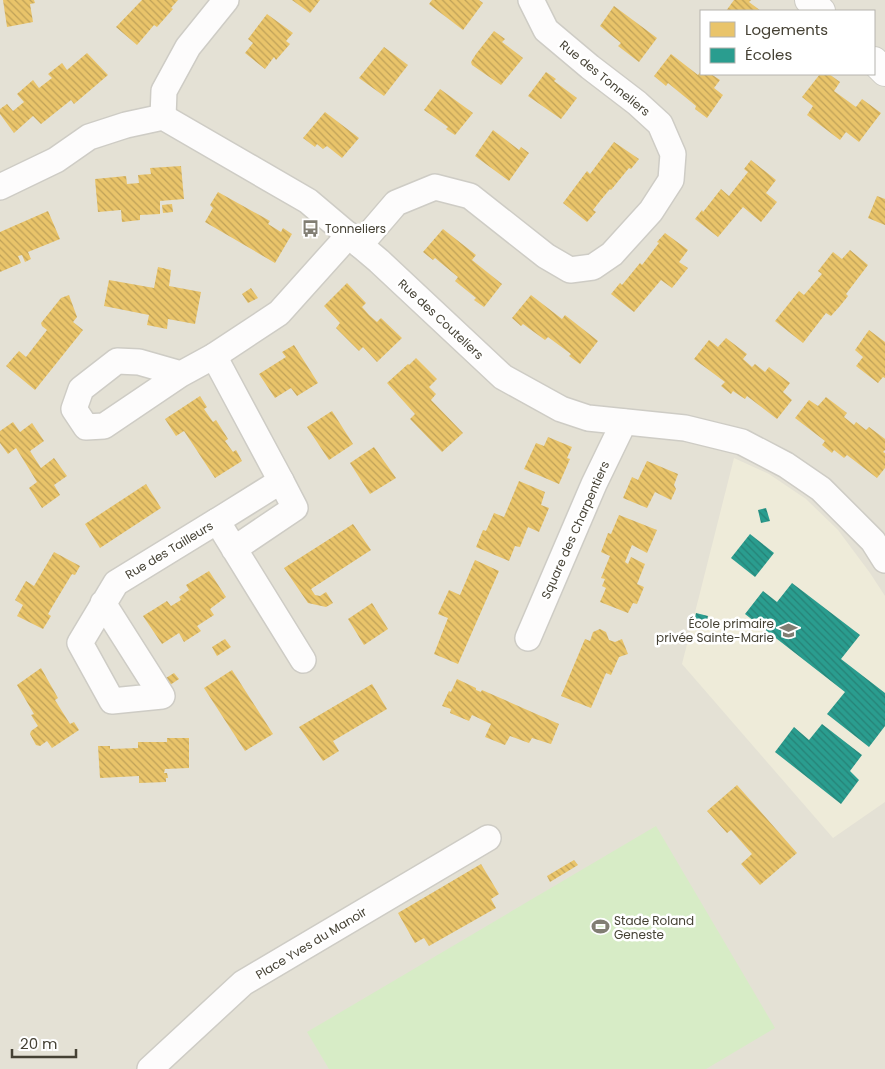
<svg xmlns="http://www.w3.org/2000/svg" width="885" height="1069" font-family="Poppins,sans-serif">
	<defs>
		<pattern id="homes-back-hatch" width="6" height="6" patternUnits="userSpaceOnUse" patternTransform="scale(1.25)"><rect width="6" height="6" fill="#e9c46a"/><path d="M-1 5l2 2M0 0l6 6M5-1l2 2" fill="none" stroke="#bfa158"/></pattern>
		<pattern id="schools-back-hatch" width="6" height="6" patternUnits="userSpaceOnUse" patternTransform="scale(1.25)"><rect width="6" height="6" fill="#2a9d8f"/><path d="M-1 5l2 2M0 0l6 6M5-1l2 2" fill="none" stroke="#268276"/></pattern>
	</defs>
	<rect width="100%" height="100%" fill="#f0eee8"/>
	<!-- residential -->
	<path fill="#e4e1d5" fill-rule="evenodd" d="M0,0h885v1069h-885zM701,11h173v63h-173z"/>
	<!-- education -->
	<path fill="#eeebd9" d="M734,458l35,16 37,25 32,31 32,43 15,23v206l-52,36 -151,-174z"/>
	<!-- grass -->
	<path fill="#d7ecc6" d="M656,826l119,202 -69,41h-377l-22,-37z"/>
	<!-- homes -->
	<g fill="url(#homes-back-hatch)">
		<path d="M3,0h31l1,3 -5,1 3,18 -26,5z"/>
		<path d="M142,0h36l-7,8 2,1 -16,18 -3,-2 -17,20 -21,-18z"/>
		<path d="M292,0h28l-10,13z"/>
		<path d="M432,0h47l4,3 -20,27 -34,-26z"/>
		<path d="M734,0h17l-2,2 12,9h-35z"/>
		<path d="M614,6l43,32 -18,24 -21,-16 3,-3 -21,-17z"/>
		<path d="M267,14l26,19 -7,8 4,3 -14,16 -2,-3 -9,12 -20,-16 8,-10 -5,-4z"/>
		<path d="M494,31l11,8 -3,3 21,16 -22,27 -29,-20 -1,-3 5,-8z"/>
		<path d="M384,47l24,18 -24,31 -25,-18z"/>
		<path d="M87,53l21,22 -34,29 -3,-4 -30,24 -8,-8 -19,17 -14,-19v-5l7,-5 6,7 11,-9 -7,-8 16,-14 6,8 13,-10 -4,-4 14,-11 5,7z"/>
		<path d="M671,54l27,21 3,-4v3h10l9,6 -6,8 9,7 -16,23 -12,-9 1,-3 -28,-23 -2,3 -12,-10z"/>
		<path d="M546,72l10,7 -2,2 23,17 -16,21 -33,-23z"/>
		<path d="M820,74h9l11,8 -6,9 22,16 6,-8 19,14 -22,29 -13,-10 -6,8 -33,-25 6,-9 -11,-9z"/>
		<path d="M440,89l33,24 -18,22 -9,-6 2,-2 -24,-17z"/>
		<path d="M325,112l34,26 -17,20 -15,-12 -4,3 -6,-5 -2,3 -12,-9z"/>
		<path d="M493,130l26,20 2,-3 8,6 -20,28 -34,-25z"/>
		<path d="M614,142l25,17 -8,10 -2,-1 -18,22 -1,-1 -10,12 -7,9 3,2 -9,10 -24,-19 24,-32 3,3z"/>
		<path d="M751,160l25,20 -10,13 11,9 -16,20 -18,-15 -25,30 -23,-18 7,-9 1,2 18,-23 8,7 19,-24 -4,-3z"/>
		<path d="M181,166l3,33 -24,2v13l-20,1v5l-18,2 -1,-12 -23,2 -3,-33 31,-3 1,8 12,-1 -1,-8 13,-1 -1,-6z"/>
		<path d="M218,192l52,29 -2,3 13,8 2,-4 9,6 -17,29 -70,-41 8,-14 -3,-3z"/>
		<path d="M877,196l8,3v26l-17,-7z"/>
		<path d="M172,204l1,8 -10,1 -1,-8z"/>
		<path d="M48,211l12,28 -32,13 3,7 -6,3 -3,-7 -4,1 3,7 -21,9v-40z"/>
		<path d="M443,229l33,26 -4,5 30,24 -18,23 -10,-7 2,-2 -21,-17 3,-4 -23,-19 -2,2 -10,-8z"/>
		<path d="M665,233l23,17 -9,12 9,6 -16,20 -11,-8 -27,32 -23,-18 9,-11 2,2 18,-22 2,2 17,-22 -2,-1z"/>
		<path d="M850,250l18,15 -22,29 2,2 -8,10 -9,10 -5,-3 -23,30 -28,-22 24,-30 5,4 18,-21 -4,-3 15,-19 9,7z"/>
		<path d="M158,267l13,3 -2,16 32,6 -6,32 -27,-5 -1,10 -20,-4 2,-10 -45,-9 5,-26 45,8z"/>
		<path d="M347,283l19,20 -4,4 7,8 8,7 4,-4 21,20 -25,24 -14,-15 -4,4 -23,-23 4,-5 -16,-17z"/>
		<path d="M251,288l7,10 -10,5 -6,-9z"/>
		<path d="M69,295l8,22 -4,5 10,8 -48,60 -29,-24 13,-15 7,6 21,-27 -5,-4 -1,-3 20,-25z"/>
		<path d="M531,295l31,24 3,-4 33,26 -18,23 -11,-8 2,-2 -23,-17 -3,3 -22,-16 -2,2 -9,-8z"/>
		<path d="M869,330l16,12v36l-2,-1 -5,6 -22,-17 7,-9 -8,-7z"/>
		<path d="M726,338l21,16 -4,5 9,8 3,-3 10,8 4,-5 21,16 -7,9 9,8 -15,19 -30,-23 -2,3 -12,-8 -2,3 -10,-8 4,-4 -31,-23 15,-19 9,7z"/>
		<path d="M294,345l24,38 -21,13 -6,-8 -16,10 -16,-24 27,-17 -4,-5z"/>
		<path d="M416,358l21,21 -8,8 7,7 -5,6 32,33 -21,19 -32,-33 5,-5 -28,-31 21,-19 1,1z"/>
		<path d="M200,396l7,11 -3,2 9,13 3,-2 12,19 -3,2 8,11 3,-2 6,11 -27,17 -31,-47 -8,5 -11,-17z"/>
		<path d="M826,397l21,16 -3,4 10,8 2,-3 10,8 3,-3 16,12v11l-2,2 2,1v15l-8,10 -30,-23 -3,3 -10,-8 -2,3 -10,-8 3,-4 -30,-23 14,-18 9,6z"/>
		<path d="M332,411l21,33 -24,16 -22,-33z"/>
		<path d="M13,422l7,10 12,-9 12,18 -14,10 11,17 13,-10 13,18 -13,9 6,10 -18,13 -13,-20 8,-6 -11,-18 -10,-16 -8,6 -8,-11v-12z"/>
		<path d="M548,437l24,10 -5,11 3,1 -11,25 -35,-15 12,-26 8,3z"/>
		<path d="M374,447l22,31 -26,16 -20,-31z"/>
		<path d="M647,461l31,13 -4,11 2,4 -5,11 -16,-8 -8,16 -24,-10 9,-21 6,3z"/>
		<path d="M519,481l26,11 -4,13 8,3 -10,24 -11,-5 -8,20 -5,-1 -6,15 -33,-14 7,-17 3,1 8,-18 10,4z"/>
		<path d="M146,484l15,24 -61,40 -15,-24z"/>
		<path d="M619,515l38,15 -10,23 -15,-8 -7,17 3,2 3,-7 14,7 -8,20 7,3 -7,17 -4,-1 -5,10 -28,-11 6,-14 -4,-2 3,-7 -4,-1 9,-22 -9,-4 7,-19 3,1z"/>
		<path d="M353,524l18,26 -60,39 4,6 5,1 6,-4 7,11 -7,4 -18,-4 -24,-35z"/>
		<path d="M54,552l26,14 -5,9 -3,-1 -20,33 -4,7 3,2 -8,13 -26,-13 6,-11 -8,-5 11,-19 8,5z"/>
		<path d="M475,560l24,11 -41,93 -24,-10 14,-36 -10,-4 11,-24 11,5z"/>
		<path d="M209,571l17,26 -16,12 4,6 -17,11 4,5 -17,11 -5,-9 -17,11 -19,-28 24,-15 4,5 10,-6 -2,-3 10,-7 -3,-5z"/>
		<path d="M372,603l16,26 -24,16 -16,-26z"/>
		<path d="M600,629l6,3 3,8 6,2 7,-3 6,15 -9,3 -8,18 -5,-2 -15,35 -30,-12 24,-57 5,2 3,-9z"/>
		<path d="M225,639l6,8 -14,9 -5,-9z"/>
		<path d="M41,668l17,30 -3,2 15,24 4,-2 5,8 -27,18 -5,-7 -7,5 -4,-1 -6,-11 1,-3 7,-5 -7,-11 3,-1 -17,-29z"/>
		<path d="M232,670l41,64 -28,17 -41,-63z"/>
		<path d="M174,673l5,6 -9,6 -4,-7z"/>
		<path d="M457,679l19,9v2l5,2 1,-2 77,34 -8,20 -19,-6 -3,5 -19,-7 -5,9 -20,-8 6,-13 -19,-9 -3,6 -19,-8 1,-4 -9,-3 7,-15 2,1z"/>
		<path d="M372,684l15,25 -54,32 6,10 -16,10 -24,-34z"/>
		<path d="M167,738h22v30l-24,1 -1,4h3l1,5h-2v4l-27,1v-7l-39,2 -2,-32h12v3l28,-1v-6h29z"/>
		<path d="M737,785l60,68 -37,32 -19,-21 11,-10 -21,-24 -4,3 -20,-22z"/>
		<path d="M574,860l4,5 -28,17 -3,-6z"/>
		<path d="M481,864l18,30 -8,5 5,9 -67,38 -5,-8 -9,5 -17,-30z"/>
	</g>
	<!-- schools -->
	<g fill="url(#schools-back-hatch)">
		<path d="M766,508l4,13 -9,2 -3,-13z"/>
		<path d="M750,534l24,19 -19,24 -24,-19z"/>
		<path d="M792,583l68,52 -19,24 44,34v33l-16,21 -42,-33 18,-22 -100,-78 18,-23 14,11z"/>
		<path d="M696,613l12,3 -2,9 -12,-3z"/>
		<path d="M822,724l40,31 -12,16 9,9 -18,24 -66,-52 19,-25 15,13z"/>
	</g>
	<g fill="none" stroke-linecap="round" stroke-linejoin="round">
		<defs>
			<g id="minor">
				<path d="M163,117l1,-26 24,-44 38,-47"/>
				<path d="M0,187l56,-27 33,-23 37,-12 37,-8 145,84 71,60 124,116 58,32 27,9 97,10 57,14 44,23 35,24 52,52 12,19"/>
				<path d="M360,245l36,-42 39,-16 35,9 76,60 24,14 23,-3 19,-13 39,-43 20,-31 2,-26 -13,-30 -23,-21 -47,-36 -44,-37 -15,-30"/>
				<path d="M214,356l67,125"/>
				<path d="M181,374l-42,-12 -22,-1 -36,28 -7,20 12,18 18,-1 77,-52 33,-18 65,-43 70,-78"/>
				<path d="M234,549l61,-41 -14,-27 -64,40 86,139"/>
				<path d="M103,603l59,93 -50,5 -32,-58 36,-60 101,-62"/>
				<path d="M528,638l66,-154 30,-62"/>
				<path d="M150,1069l93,-86 245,-145"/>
			</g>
			<g id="tertiary">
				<path d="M809,0l12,11"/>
				<path d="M874,61l11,11"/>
			</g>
		</defs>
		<!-- minor casing -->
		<use href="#minor" stroke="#ceccc5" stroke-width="28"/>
		<!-- tertiary casing -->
		<use href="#tertiary" stroke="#ceccc5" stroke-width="30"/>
		<!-- minor -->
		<use href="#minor" stroke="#fdfcfc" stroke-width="25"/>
		<!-- tertiary -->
		<use href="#tertiary" stroke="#fdfcfc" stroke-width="28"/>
	</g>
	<!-- icons -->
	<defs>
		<symbol id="bus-bare" viewBox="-9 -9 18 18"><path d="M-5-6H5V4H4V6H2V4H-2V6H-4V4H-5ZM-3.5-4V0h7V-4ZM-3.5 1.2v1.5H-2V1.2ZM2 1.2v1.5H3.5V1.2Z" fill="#817e73" stroke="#fff" stroke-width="2.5" paint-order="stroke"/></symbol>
		<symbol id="school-bare" viewBox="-9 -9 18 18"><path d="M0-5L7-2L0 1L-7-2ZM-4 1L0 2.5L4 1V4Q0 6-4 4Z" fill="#817e73" stroke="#fff" stroke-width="2.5" paint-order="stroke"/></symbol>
		<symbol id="stadium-bare" viewBox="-9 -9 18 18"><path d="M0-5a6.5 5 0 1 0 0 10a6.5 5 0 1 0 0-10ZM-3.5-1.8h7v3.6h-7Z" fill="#817e73" stroke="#fff" stroke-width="2.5" paint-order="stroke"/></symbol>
	</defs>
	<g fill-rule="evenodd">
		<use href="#bus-bare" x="298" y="216" width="25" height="25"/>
		<use href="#school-bare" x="776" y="618" width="25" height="25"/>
		<use href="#stadium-bare" x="588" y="914" width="25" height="25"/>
	</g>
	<g text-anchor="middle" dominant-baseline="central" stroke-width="5" stroke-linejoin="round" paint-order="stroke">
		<!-- street labels -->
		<g font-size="12" fill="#454134" stroke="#fff">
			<text transform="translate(605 78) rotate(39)">Rue des Tonneliers</text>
			<text transform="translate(441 319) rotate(43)">Rue des Couteliers</text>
			<text transform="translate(575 530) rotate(-66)">Square des Charpentiers</text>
			<text transform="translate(169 550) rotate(-31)">Rue des Tailleurs</text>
			<text transform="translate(311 943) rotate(-31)">Place Yves du Manoir</text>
		</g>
		<!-- poi labels -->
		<g font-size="12" fill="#454134" stroke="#fff" text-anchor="start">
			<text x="325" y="228">Tonneliers</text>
			<text x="774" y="623" text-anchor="end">École primaire<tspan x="774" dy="14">privée Sainte-Marie</tspan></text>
			<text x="614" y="920">Stade Roland<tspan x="614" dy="14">Geneste</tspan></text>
		</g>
	</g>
	<!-- legend -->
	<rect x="700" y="10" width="175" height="65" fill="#ffffff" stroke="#b5b3ae"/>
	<rect x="710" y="22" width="25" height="15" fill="#e9c46a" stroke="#b5b3ae"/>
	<text x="745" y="35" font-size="15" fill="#454134">Logements</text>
	<rect x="710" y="48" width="25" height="15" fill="#2a9d8f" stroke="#b5b3ae"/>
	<text x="745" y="60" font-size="15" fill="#454134">Écoles</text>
	<!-- scale -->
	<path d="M12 1049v8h64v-8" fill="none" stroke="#454134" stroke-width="2.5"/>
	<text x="20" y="1049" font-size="15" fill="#454134" stroke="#ffffff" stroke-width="4" paint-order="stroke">20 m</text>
</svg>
